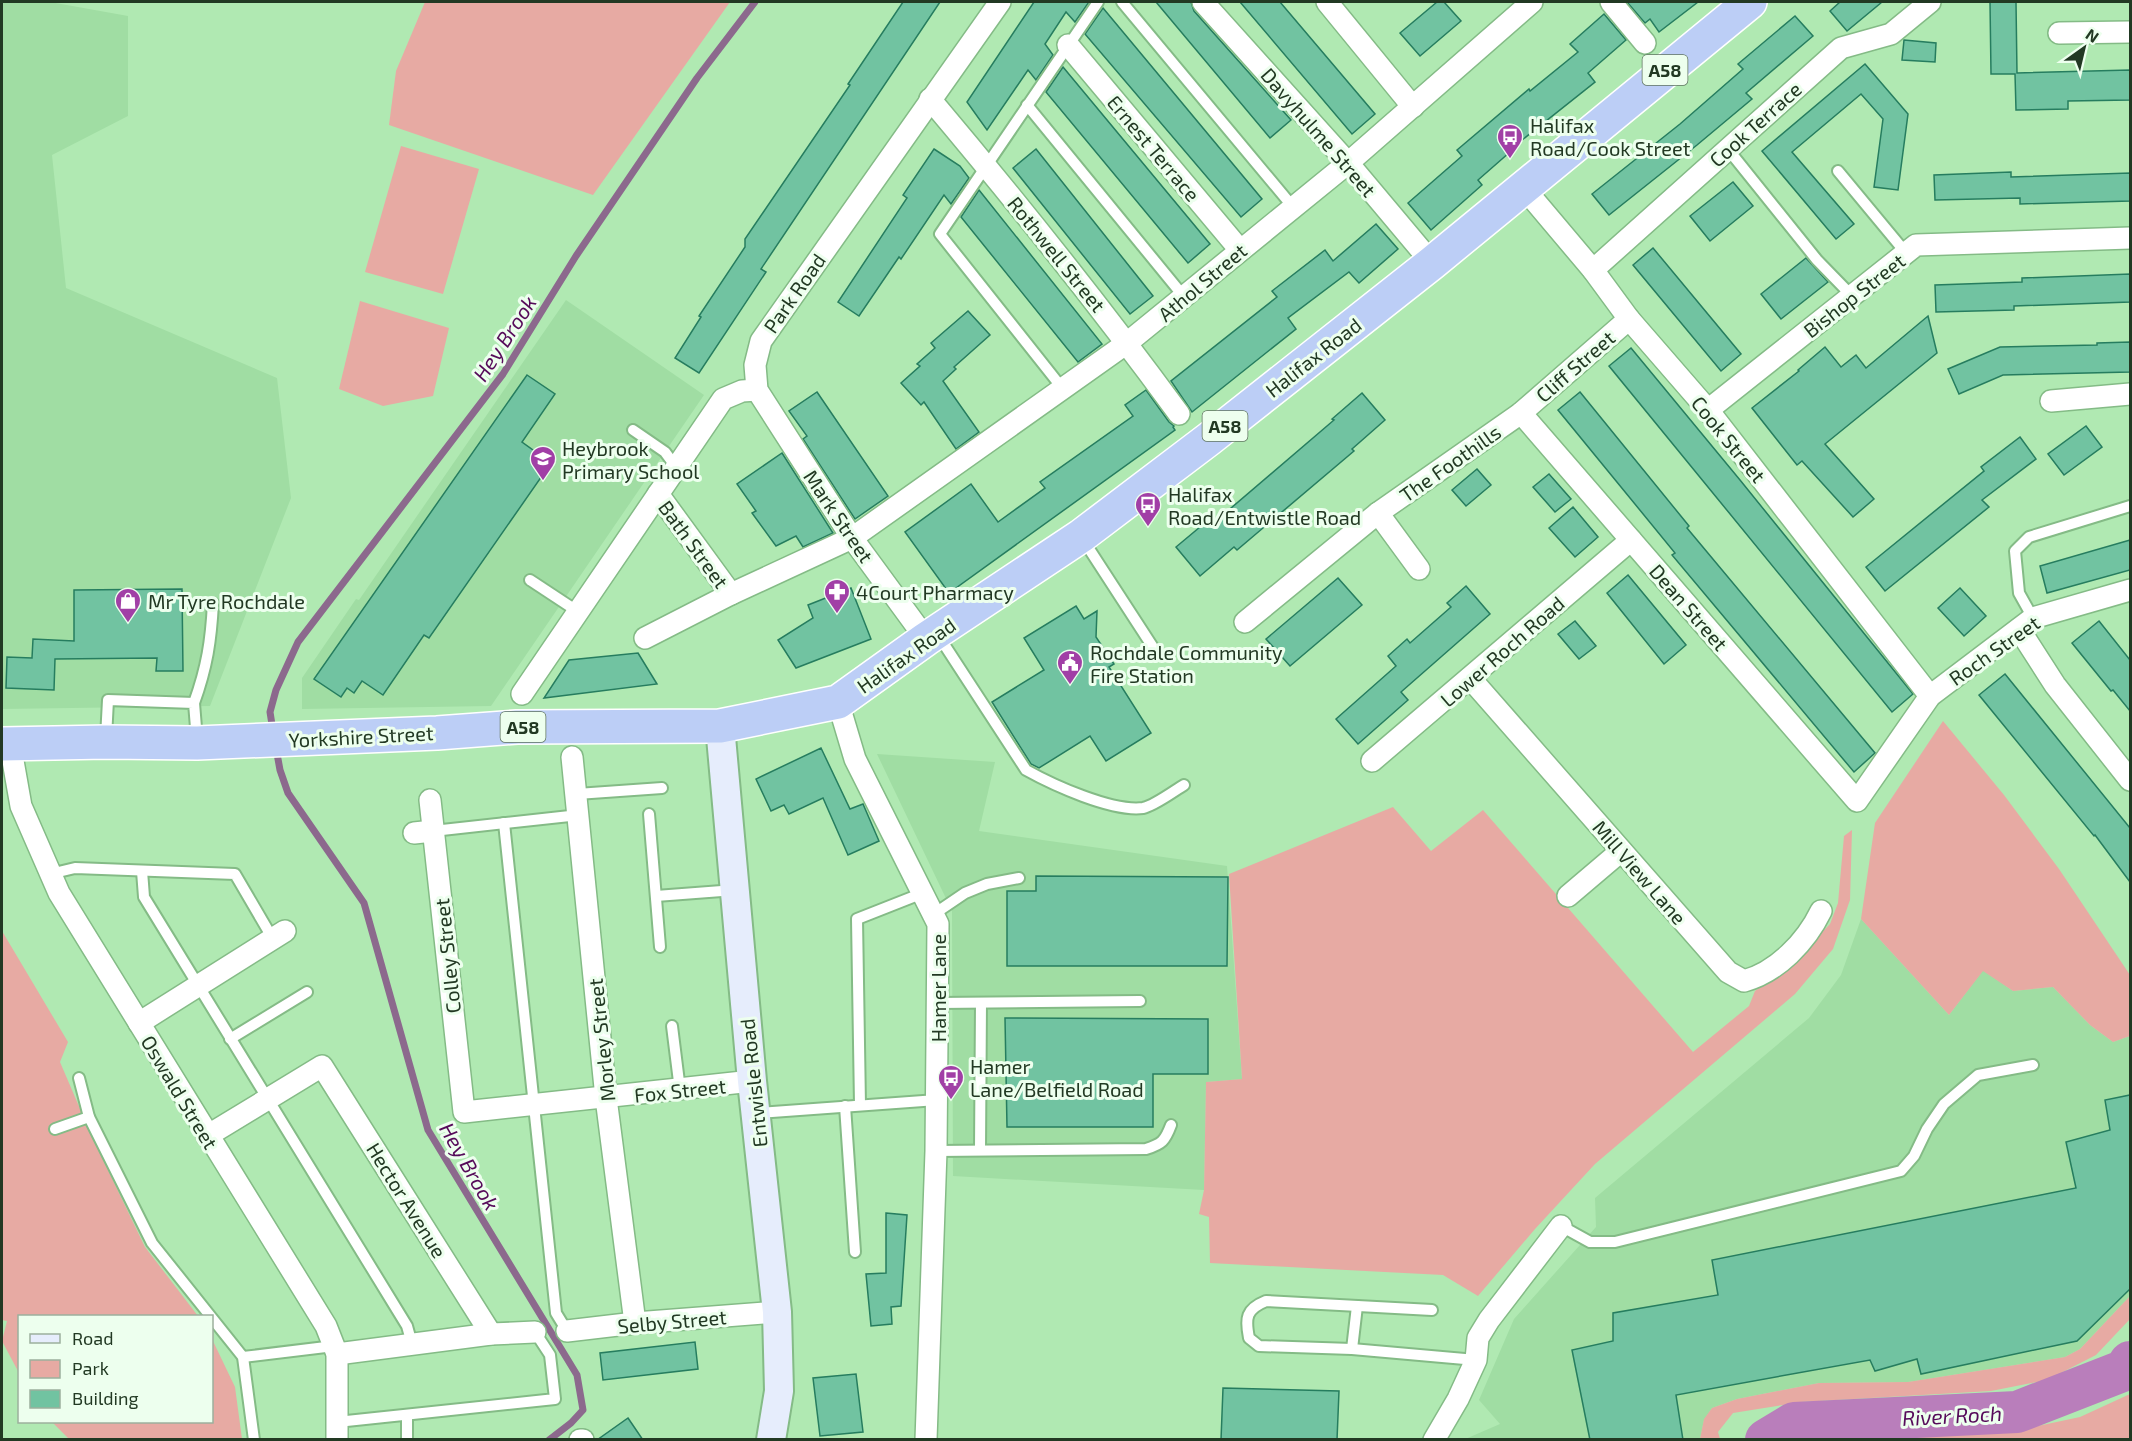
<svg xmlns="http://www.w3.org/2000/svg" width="2132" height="1441" font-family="'Exo 2',sans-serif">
	<rect width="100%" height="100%" fill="#b0e9b2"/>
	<!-- built -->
	<g fill="#a0dda3">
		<path d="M2,2h48l78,14v100l-76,39 14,133 211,90 14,120 -81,208 -208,3z"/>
		<path d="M566,300l138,95 -213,311 -189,3v-31l54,-79 3,1z"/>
		<path d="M877,754l118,8 -16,69 248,35 15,213 -36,3 -2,108 -251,-14 -1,-265z"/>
		<path d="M1861,919l88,96 34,-45 30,21 40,-4 37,38 23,17 17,-6v260l-50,53 -15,8 -157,25 -89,1 -82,16 -25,9 -8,12 -4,19 -237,1 37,-16 -21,-24 35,-81 82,-92 -1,-29 214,-180 32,-43z"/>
	</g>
	<!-- green -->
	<g fill="#e7aaa3">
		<path d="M425,2h305l-137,193 -204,-70 7,-54z"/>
		<path d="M401,146l78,23 -36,125 -78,-22z"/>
		<path d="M360,301l89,27 -16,68 -50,10 -44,-17z"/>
		<path d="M1943,721l61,74 55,74 71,106v61l-17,6 -23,-17 -37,-38 -40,4 -30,-20 -34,44 -88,-96 14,-96z"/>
		<path d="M1393,807l38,44 52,-41 210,242 56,-46 6,-15 40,-31 35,-36 8,-21 6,-67 8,-6 -2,70 -17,49 -38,45 -200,170 -60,65 -57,67 -35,-21 -233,-12 -1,-46 -10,-3 5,-24 2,-108 36,-3 -13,-205z"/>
		<path d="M2,931l66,111 -8,20 33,77 52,108 53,69h-178l-1,57 -17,-32 5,-20 -5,-1z"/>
		<path d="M2130,1296v23l-34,36 -49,25 -56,11 -190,11 -68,11 -15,19 2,7h-20l4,-20 8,-11 25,-9 82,-16 89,-1 157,-25 15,-8z"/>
		<path d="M212,1339l23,48 7,52h-173l-17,-17h160z"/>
		<path d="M2130,1394v45h-265l48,-7 116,-4 51,-11z"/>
	</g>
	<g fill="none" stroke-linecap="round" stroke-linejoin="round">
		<!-- stream -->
		<g stroke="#8c698d" stroke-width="7">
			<path d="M273,731l-3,-19 6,-22 22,-48 205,-268 73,-118 121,-178 58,-76"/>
			<path d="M276,748l4,22 8,23 76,110 64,227 149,245 6,35 -12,13 -22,17"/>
		</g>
		<!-- river -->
		<path stroke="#b97ebb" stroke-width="42" d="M1766,1440l28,-17 223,-11 108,-42 5,-8"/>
	</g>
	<!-- building -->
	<g fill="#71c3a1" stroke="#267d5f" stroke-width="1.5">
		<path d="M903,2h37l-179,267 5,3 -67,101 -24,-15 26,-41 -2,-1 46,-69v-8l105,-154 -2,-1z"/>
		<path d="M1034,2h55l-14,20 -9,-10 -21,32 8,11 -17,25 -8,-10 -41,60 -20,-28z"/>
		<path d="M1156,2h35l3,9 97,109 -21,18z"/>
		<path d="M1240,2h40l95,112 -23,20z"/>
		<path d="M1437,2h7l17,19 -41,35 -20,-23z"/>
		<path d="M1627,2h71l-39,30 -9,-13 -5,4z"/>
		<path d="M1840,2h42l-35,29 -17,-20z"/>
		<path d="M1990,2h26l1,71 113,-3v30l-62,1v8l-52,1 -1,-36h-24z"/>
		<path d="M1103,8l159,191 -21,18 -156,-183z"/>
		<path d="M1604,14l22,26 -38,33 7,9 -78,62 1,1 -40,35 4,5 -51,45 -23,-27 54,-47 -5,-6 72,-61 1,2 48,-39 -8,-8z"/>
		<path d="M1795,16l18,20 -67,57 6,6 -55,46 -88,70 -17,-21 88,-70 63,-55 -5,-5z"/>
		<path d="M1904,40l32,3 -1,19 -33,-2z"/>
		<path d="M1865,64l43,50 -10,76 -24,-3 9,-68 -22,-25 -69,58 62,72 -18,15 -74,-88z"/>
		<path d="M1063,67l147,177 -22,19 -142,-171z"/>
		<path d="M934,149l26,17 9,12 -18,26 -7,-9 -43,64 -2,-2 -40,59 -21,-14 69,-104 -4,-3z"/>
		<path d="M1036,149l117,147 -23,18 -117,-146z"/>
		<path d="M2011,172v5l119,-4v28l-110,3v-6l-85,2 -1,-25z"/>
		<path d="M1733,182l20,24 -43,35 -20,-25z"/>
		<path d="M979,190l123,154 -24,18 -117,-145z"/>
		<path d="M1376,224l22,25 -39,34 -10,-11 -61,46 8,11 -104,83 -21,-31 106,-84 -5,-6 53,-41 8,11z"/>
		<path d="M1653,248l88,106 -20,17 -88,-106z"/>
		<path d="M1806,258l22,24 -47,37 -20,-25z"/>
		<path d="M2130,274v28l-116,4v4l-78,2 -1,-27 87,-3v-4z"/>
		<path d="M968,311l22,24 -36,32 2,2 -13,12 36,51 -23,17 -32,-47 -3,3 -20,-22 19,-17 -3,-2 18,-16 -4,-5z"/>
		<path d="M1928,316l9,37 -112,91 49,55 -21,18 -51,-56 -5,4 -45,-57 47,-37 -1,-1 27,-23 16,20 15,-12 10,13z"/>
		<path d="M2130,342v30l-127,3 -44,19 -11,-25 52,-22 97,-2v-2z"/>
		<path d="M1631,348l109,132 173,214 -21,18 -283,-346z"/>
		<path d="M527,375l28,19 -33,48 29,21 -122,175 -5,-3 -41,60 -21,-14 -8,12 -7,-5 -6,9 -27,-18z"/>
		<path d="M1146,390l23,32 5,4 -1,1 2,3 -226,163 -44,-61 66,-48 27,38 47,-34 -5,-6 93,-66 -8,-11z"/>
		<path d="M817,392l71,104 -33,23 -52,-80 4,-3 -18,-25z"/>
		<path d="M1580,392l109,134 -2,2 188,225 -21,19 -182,-217 3,-2 -117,-143z"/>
		<path d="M1362,393l23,27 -33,29 2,2 -117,99 -3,-3 -34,29 -24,-29 30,-25 4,4 124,-106 -2,-1z"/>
		<path d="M2086,426l16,21 -38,28 -16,-21z"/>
		<path d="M2020,437l16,22 -54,41 7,7 -104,84 -19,-24 118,-96 -3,-4z"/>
		<path d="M782,453l51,80 -30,14 -7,-11 -20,10 -24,-33 4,-2 -19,-27z"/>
		<path d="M1477,469l14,16 -25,21 -14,-16z"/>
		<path d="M1549,474l22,25 -16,13 -22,-25z"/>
		<path d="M1573,507l25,30 -23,20 -26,-29z"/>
		<path d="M2130,540v30l-83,23 -7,-27z"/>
		<path d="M1628,575l58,70 -22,19 -57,-71z"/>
		<path d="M1338,578l24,27 -72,61 -24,-27z"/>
		<path d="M1466,586l24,28 -89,78 7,8 -50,44 -22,-25 60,-53 -8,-10 19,-17 3,4 41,-36 -4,-4z"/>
		<path d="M851,588l20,51 -75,29 -18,-28 35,-22 -5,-13z"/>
		<path d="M1960,588l26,28 -22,20 -26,-28z"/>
		<path d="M182,589l1,82h-27l1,-13 -102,1 -1,31 -48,-2 1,-31 25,1 1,-19 41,2v-51z"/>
		<path d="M1076,606l8,13 13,-8 -1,26 18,27 -5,3 42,66 -45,28 -16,-25 -51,32 -8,-4 -39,-62 52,-32 -20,-32z"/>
		<path d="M1575,621l21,25 -17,13 -21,-25z"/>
		<path d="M2099,621l31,39v51l-17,-21 -2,1 -39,-48z"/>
		<path d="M638,653l19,31 -113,14 25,-38z"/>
		<path d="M2005,674l125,154v54l-35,-47 -1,1 -115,-141z"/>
		<path d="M821,748l29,61 13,-5 16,37 -31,14 -25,-57 -34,16 -5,-9 -13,6 -15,-32z"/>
		<path d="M1036,876l192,1 -1,89h-220v-75h29z"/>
		<path d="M1005,1018l203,1v55h-55v53h-146z"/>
		<path d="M2130,1095v194l-53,52 -156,33 -4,-15 -42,12 -5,-11 -194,35 7,45h-93l-18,-90 41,-9v-28l105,-18 -6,-35 364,-72 -10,-46 44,-12 -5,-30z"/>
		<path d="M886,1213l21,2 -6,91 -10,1 1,17 -21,2 -5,-52 20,-1z"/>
		<path d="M695,1342l3,27 -95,11 -3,-27z"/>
		<path d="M856,1374l7,58 -43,4 -7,-58z"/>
		<path d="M1223,1388l116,3 -2,49h-116z"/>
		<path d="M628,1418l15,22h-46z"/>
	</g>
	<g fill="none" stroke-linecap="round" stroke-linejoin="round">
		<defs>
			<g id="service">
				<path d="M1122,2l171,205"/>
				<path d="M1027,105l158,193"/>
				<path d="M1727,148l90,112 35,36"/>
				<path d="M1838,171l68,82"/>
				<path d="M1063,389l-123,-155 158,-232"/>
				<path d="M633,430l32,22 11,15"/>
				<path d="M1082,538l76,117"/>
				<path d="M530,580l47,31"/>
				<path d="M2033,618l-14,-25 -4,-42 14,-14 101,-31"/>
				<path d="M938,635l88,135c27,15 86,42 117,38 11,-2 31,-17 41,-23"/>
				<path d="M194,703c13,-36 17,-62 19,-100"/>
				<path d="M106,738l2,-38 86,3 3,37"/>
				<path d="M577,794l85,-6"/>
				<path d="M649,814l11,133"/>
				<path d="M504,823l52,490 11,18"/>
				<path d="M433,831l146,-16"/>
				<path d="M142,871l2,26 263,429 5,18"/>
				<path d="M50,874l25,-6 160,6 38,65"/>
				<path d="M656,896l79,-6"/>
				<path d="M934,914l31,-21 22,-9 32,-6"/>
				<path d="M938,1003l202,-2"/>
				<path d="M672,1026l8,64"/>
				<path d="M230,1039l77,-47"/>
				<path d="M79,1078l10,39 63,126 91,114 11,83"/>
				<path d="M860,1105l-3,-186 66,-26"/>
				<path d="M845,1106l10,146"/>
				<path d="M758,1113l179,-13"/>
				<path d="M55,1129l34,-12"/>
				<path d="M980,1150l1,-147"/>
				<path d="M936,1151l210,-2c16,-5 19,-8 25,-24"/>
				<path d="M1561,1226l29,16h25l286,-71 13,-15 13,-27 17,-25 34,-29 55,-10"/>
				<path d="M1432,1310l-166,-9c-20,8 -21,17 -17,37l10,8 93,3 124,11"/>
				<path d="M1352,1349l5,-43"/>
				<path d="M243,1357l91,-11"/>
				<path d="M337,1422l218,-23 -5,-44 -15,-23"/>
				<path d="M407,1440v-25"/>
			</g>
			<g id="minor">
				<path d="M1203,2l145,161 84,100"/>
				<path d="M1327,2l86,105"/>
				<path d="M1611,2l34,41"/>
				<path d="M2059,33l71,-1"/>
				<path d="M1068,45l172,205"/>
				<path d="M930,99c86,102 170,207 249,315"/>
				<path d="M1523,187l70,83 36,49 79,91 222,286"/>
				<path d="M1593,270l248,-222 50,-14 39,-32"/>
				<path d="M2051,401l79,-7"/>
				<path d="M1708,410l208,-165 214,-7"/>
				<path d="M1521,413l336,388 73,-105 103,-78 97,-28"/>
				<path d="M658,494l73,100"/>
				<path d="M1378,513l41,56"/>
				<path d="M1245,622l133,-109 143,-100 108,-94"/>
				<path d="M2019,629l36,56 75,95"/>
				<path d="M645,638l86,-44 121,-56 275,-195 221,-180 184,-161"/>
				<path d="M926,639l-74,-101 -95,-148 -2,-25 6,-24 239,-339"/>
				<path d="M1470,678l258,294 16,9c33,-9 62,-39 77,-70"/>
				<path d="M522,694l201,-295 19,-8 15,-1"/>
				<path d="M838,702l17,57 83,165 -2,227 -10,289"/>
				<path d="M10,744l11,62 38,87 267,433 11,28v86"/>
				<path d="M572,757l34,341 29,225"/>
				<path d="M1372,761l259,-221"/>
				<path d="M430,800l34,312 288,-31"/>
				<path d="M414,833l19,-2"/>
				<path d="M1568,896l53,-45"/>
				<path d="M139,1023l146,-92"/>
				<path d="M207,1136l115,-70 169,268"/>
				<path d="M567,1331l68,-8 142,-11"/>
				<path d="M337,1354l154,-20 44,-2"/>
				<path d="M580,1440h3"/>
				<path d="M1434,1440l24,-41 18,-39 2,-22 11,-18 72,-94"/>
			</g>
			<path id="secondary" d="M720,726l32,355 25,231 2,79 -8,49"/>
			<path id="trunk" d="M2,744l104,-2 91,1 240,-10 80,-6 203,-1 118,-24 88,-63 155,-103 128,-97 223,-176 318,-261"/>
		</defs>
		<!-- service casing -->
		<use href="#service" stroke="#84bb86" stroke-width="14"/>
		<!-- minor casing -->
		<use href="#minor" stroke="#84bb86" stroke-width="24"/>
		<!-- secondary casing -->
		<use href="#secondary" stroke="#84bb86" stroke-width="32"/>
		<!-- trunk casing -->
		<use href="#trunk" stroke="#fff" stroke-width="36"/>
		<!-- service -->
		<use href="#service" stroke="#fff" stroke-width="10"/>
		<!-- minor -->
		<use href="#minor" stroke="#fff" stroke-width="21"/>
		<!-- secondary -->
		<use href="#secondary" stroke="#e6edfc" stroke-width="28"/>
		<!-- trunk -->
		<use href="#trunk" stroke="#bccef6" stroke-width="33"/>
	</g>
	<!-- icons -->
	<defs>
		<symbol id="bus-pin" viewBox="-11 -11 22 30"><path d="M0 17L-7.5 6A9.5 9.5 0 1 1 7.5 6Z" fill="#a13fa6" stroke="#edffee"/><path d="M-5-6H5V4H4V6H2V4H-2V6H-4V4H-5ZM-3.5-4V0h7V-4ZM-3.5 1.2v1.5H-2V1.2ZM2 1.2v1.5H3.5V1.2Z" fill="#fff"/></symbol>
		<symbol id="school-pin" viewBox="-11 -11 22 30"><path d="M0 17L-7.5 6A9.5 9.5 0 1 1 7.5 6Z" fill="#a13fa6" stroke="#edffee"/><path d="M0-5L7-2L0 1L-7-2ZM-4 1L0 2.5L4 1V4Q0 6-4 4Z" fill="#fff"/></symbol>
		<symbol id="pharmacy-pin" viewBox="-11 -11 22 30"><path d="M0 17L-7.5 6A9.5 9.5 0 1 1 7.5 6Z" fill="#a13fa6" stroke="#edffee"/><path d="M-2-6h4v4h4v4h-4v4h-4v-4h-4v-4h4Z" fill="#fff"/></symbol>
		<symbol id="shop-pin" viewBox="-11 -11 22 30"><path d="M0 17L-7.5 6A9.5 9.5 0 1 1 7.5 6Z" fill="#a13fa6" stroke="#edffee"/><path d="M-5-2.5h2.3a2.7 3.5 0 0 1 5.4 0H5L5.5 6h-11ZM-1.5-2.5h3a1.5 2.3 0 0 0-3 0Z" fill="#fff"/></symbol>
		<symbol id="civic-pin" viewBox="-11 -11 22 30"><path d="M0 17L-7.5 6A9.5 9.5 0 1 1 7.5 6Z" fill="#a13fa6" stroke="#edffee"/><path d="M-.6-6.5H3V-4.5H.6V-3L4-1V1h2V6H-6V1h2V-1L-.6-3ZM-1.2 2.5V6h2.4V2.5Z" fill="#fff"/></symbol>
	</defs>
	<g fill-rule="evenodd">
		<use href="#bus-pin" x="1495" y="122" width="30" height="40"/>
		<use href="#school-pin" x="528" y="444" width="30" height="40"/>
		<use href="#bus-pin" x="1133" y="490" width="30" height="40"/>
		<use href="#pharmacy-pin" x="822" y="577" width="30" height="40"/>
		<use href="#shop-pin" x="113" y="586" width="30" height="40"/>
		<use href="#civic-pin" x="1055" y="648" width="30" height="40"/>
		<use href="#bus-pin" x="936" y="1063" width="30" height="40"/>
	</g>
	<g text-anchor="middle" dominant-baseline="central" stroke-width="6" stroke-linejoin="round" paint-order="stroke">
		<!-- shield labels -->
		<g fill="#edffee" stroke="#5f7460" stroke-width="1.5">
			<rect x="1642.5" y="55" width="45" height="30" rx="4.5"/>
			<rect x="1202.5" y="411" width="45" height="30" rx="4.5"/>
			<rect x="500.5" y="712" width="45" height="30" rx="4.5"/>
		</g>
		<g font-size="18" font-weight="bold" fill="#223923">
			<text x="1665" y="70">A58</text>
			<text x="1225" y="426">A58</text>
			<text x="523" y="727">A58</text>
		</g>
		<!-- street labels -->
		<g font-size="20" fill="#223923" stroke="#edffee">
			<text transform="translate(1755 124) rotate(-42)">Cook Terrace</text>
			<text transform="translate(1319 132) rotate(49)">Davyhulme Street</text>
			<text transform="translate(1154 148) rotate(50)">Ernest Terrace</text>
			<text transform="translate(1057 254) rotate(51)">Rothwell Street</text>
			<text transform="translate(1202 282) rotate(-40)">Athol Street</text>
			<text transform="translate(794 293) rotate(-55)">Park Road</text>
			<text transform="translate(1854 295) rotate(-38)">Bishop Street</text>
			<text transform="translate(1313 357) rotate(-38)">Halifax Road</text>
			<text transform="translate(1575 366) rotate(-41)">Cliff Street</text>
			<text transform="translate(1729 439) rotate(51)">Cook Street</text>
			<text transform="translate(1450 463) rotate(-35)">The Foothills</text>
			<text transform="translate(839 516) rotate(56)">Mark Street</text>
			<text transform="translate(694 544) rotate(54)">Bath Street</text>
			<text transform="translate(1689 607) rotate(49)">Dean Street</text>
			<text transform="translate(1994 650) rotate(-35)">Roch Street</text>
			<text transform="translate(1502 651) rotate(-41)">Lower Roch Road</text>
			<text transform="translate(906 655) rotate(-35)">Halifax Road</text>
			<text transform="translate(361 736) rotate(-3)">Yorkshire Street</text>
			<text transform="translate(1640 872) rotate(49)">Mill View Lane</text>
			<text transform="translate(447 956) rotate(-96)">Colley Street</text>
			<text transform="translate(938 988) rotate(-90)">Hamer Lane</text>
			<text transform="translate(601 1040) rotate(-96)">Morley Street</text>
			<text transform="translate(753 1083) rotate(-96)">Entwisle Road</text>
			<text transform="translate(680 1090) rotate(-6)">Fox Street</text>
			<text transform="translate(180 1092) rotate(59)">Oswald Street</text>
			<text transform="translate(407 1200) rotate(58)">Hector Avenue</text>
			<text transform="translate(672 1321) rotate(-5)">Selby Street</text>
		</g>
		<!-- poi labels -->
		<g font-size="20" fill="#223923" stroke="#edffee" text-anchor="start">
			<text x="1530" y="125">Halifax<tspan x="1530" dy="23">Road/Cook Street</tspan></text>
			<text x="562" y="448">Heybrook<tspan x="562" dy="23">Primary School</tspan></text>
			<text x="1168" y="494">Halifax<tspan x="1168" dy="23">Road/Entwistle Road</tspan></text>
			<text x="856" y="592">4Court Pharmacy</text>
			<text x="148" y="601">Mr Tyre Rochdale</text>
			<text x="1090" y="652">Rochdale Community<tspan x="1090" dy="23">Fire Station</tspan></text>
			<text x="970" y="1066">Hamer<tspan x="970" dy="23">Lane/Belfield Road</tspan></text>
		</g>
		<!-- water labels -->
		<g font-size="21" font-style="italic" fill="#560b5a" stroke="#edffee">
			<text transform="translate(504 338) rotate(-57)">Hey Brook</text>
			<text transform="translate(470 1166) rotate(60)">Hey Brook</text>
			<text transform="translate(1952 1415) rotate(-3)">River Roch</text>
		</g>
	</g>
	<!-- border -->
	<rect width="2132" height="1441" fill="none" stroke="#223923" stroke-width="6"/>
	<!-- legend -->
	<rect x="18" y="1315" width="195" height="108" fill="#edffee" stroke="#9cb09d" stroke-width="1.5"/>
	<rect x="30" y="1334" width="30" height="9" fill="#e6edfc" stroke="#9cb09d" stroke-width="1.5"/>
	<text x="72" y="1345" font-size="18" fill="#223923">Road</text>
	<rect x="30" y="1360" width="30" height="18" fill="#e7aaa3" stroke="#9cb09d" stroke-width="1.5"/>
	<text x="72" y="1375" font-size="18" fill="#223923">Park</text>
	<rect x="30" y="1390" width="30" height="18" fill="#71c3a1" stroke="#9cb09d" stroke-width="1.5"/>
	<text x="72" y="1405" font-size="18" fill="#223923">Building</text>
	<!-- north arrow -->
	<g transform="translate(2084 48) rotate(34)" stroke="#edffee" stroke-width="4.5" paint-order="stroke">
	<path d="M0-4.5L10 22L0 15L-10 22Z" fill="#223923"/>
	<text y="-9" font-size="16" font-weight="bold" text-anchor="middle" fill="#223923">N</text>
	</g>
</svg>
